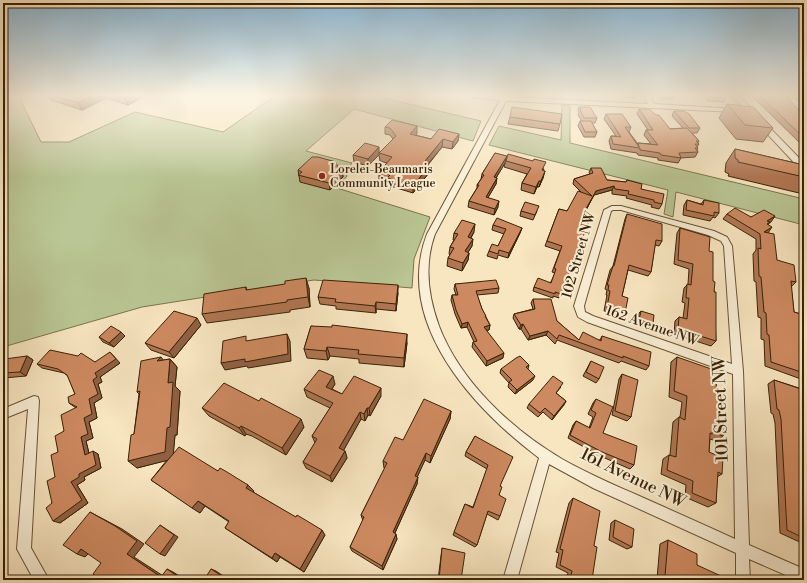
<svg xmlns="http://www.w3.org/2000/svg" width="807" height="583" font-family="'Libre Bodoni',serif">
	<rect width="100%" height="100%" fill="#f8e6c1"/>
	<filter id="stains"><feTurbulence type="fractalNoise" baseFrequency=".005" numOctaves="4"/><feColorMatrix values="0 0 0 0 .2 0 0 0 0 .09 0 0 0 0 .02 0 0 0 .5 -.17"/></filter>
	<radialGradient id="worn" r=".72"><stop offset=".6" stop-color="#630" stop-opacity="0"/><stop offset="1" stop-color="#630" stop-opacity=".3"/></radialGradient>
	<!-- green -->
	<g fill="#bac695" stroke="#79744e">
		<path d="M3,95h15l23,47h28l66,-30 88,20 53,-37h95l110,26 -8,20 -119,-32 -48,42 46,12 -7,9 2,4 -10,12 93,29 -16,42 -2,29 -98,-8 -172,27 -139,40z"/>
		<path d="M562,105l8,1v37l234,56v26l-128,-33 -3,25 -9,-3 4,-24 -179,-45 10,-19 62,14z"/>
	</g>
	<g fill="none" stroke-linecap="round" stroke-linejoin="round">
		<defs>
			<g id="minor">
				<path d="M468,95l180,9 -5,-9h6l5,9 83,5 1,1 -3,2 -229,-11 -71,133c-11,30 -7,62 4,92 21,55 72,103 123,133 30,17 62,30 93,44 27,12 54,24 80,36l-2,-165 -146,-52 -9,-5 -4,-11 30,-96 8,-4h9l93,25 13,6 5,9 11,125 6,174 55,24v11h-7l-48,-21 1,21h-14v-27l-143,-65 -44,-24 -32,116h-14l36,-122c-65,-49 -146,-135 -112,-224l73,-134 -29,-3zM613,210h8l87,25 13,6 3,5 8,118 -139,-48 -8,-4 -1,-6 27,-95z"/>
				<path d="M34,396l4,1 1,4 -8,147 18,32h-15l-17,-31 11,-140 -25,10v-10z"/>
			</g>
			<path id="tertiary" d="M731,95h7l66,68v8l-3,-1z"/>
		</defs>
		<!-- minor casing -->
		<use href="#minor" stroke="#685335" stroke-width="2"/>
		<!-- tertiary casing -->
		<use href="#tertiary" stroke="#685335" stroke-width="2"/>
		<!-- minor -->
		<use href="#minor" fill="#faefd7" fill-rule="evenodd"/>
		<!-- tertiary -->
		<use href="#tertiary" fill="#faefd7" fill-rule="evenodd"/>
	</g>
	<!-- wall -->
	<g fill="#b07653" stroke="#382206">
		<path d="M48,95h98l-18,10 -22,-7 -24,12 -31,-10z"/>
		<path d="M579,95h11v1z"/>
		<path d="M625,95h11l-1,3 -9,-1z"/>
		<path d="M660,95h15l-2,4h-11z"/>
		<path d="M704,95h20l2,3 -2,4 -16,-1z"/>
		<path d="M751,95h39l-3,3 17,18 -1,1 1,1v29z"/>
		<path d="M791,95h13v11z"/>
		<path d="M727,104l46,24 -10,14 -27,-3 -17,-21z"/>
		<path d="M579,107l18,11 -2,5h-4l6,9 -2,5h-11l-6,-11 2,-5h2l-4,-6 1,-2 -1,-2z"/>
		<path d="M639,109l31,20 13,-1 -11,-12 2,-5 26,17 -3,5h-5l7,8 -1,2 1,1 -2,3 1,1 -1,2 1,2 -3,5 -14,1 -3,5 -20,-3v-2l-20,-3 -1,-2 -26,-4 -2,-8 2,-5h5l-12,-17 2,-5 25,13 -2,5 9,12v-1l13,1 -7,-9 2,-5h2l-11,-16z"/>
		<path d="M510,117l50,7 -2,7 -50,-7z"/>
		<path d="M385,127l32,7 -2,1 16,4 28,-5 -1,7 -6,8 -10,-2 -14,18 1,1 -1,8 -15,19 -26,-8v-4l-8,-2v-7l8,-9 -7,-2 -1,-6 -11,11 -14,-4 -1,-7 27,-2 13,-14 -3,-4 -5,-1z"/>
		<path d="M735,149l69,16v23l-5,5 -71,-17 1,-2 -4,-2 1,-9z"/>
		<path d="M495,153l49,16 -1,2v7l-4,9h-2l-3,7 -13,-4 1,-7 5,-9 -23,-7 1,-4 -9,15v6l-8,13 10,10 -4,8 -26,-8 1,-6 8,-13v-3l4,-6 1,-5z"/>
		<path d="M338,168l4,1 1,8 -13,13 -30,-8 -2,-12z"/>
		<path d="M591,168l16,12 19,2 1,-2 14,9 21,15 -3,5 -8,-2 1,-2 -26,-7 1,-2 -15,-2v-4l-18,5 -10,19 -23,80 -2,4 -6,-2v2l-20,-7 1,-4 17,-5 4,-9 -3,-1 8,-21 -15,-5 14,-37 8,2 14,-19 -8,-8 1,-5 16,-5 -1,-1z"/>
		<path d="M687,200l14,4 3,-4 15,13 -4,5 -2,-1 -3,4 -27,-6 1,-10z"/>
		<path d="M521,211h16l-4,9 -13,-4z"/>
		<path d="M627,214l35,27 -3,5 -4,-1 -4,27 -3,4 -20,-6 -6,26 3,17 -3,4 -18,-6 3,-16h-1l1,-5 -2,-1 5,-19 3,-4 12,-47z"/>
		<path d="M727,214l24,3 24,-1 -7,9v8l9,27 19,22 -5,5 3,25 10,3v13l-3,2 2,26 1,1v19l-3,3 -36,-13 -1,-26 -3,-1v-21l-3,-1 -2,-35 -2,-1 -1,-27 3,-4v-11l-33,-20z"/>
		<path d="M493,225l29,3 -2,5 -12,25 -10,-3 -1,4 -10,-3 2,-5 9,-5 6,-12 -12,-4z"/>
		<path d="M680,228l29,23 5,41 2,49 -5,5 -37,-12 1,-13 4,-4 4,1 2,-15 -3,-1 2,-14 4,-4 1,-15 -15,-5 3,-31z"/>
		<path d="M474,232l-3,6 1,8 -4,6 1,1 -1,7 -6,11 -15,-5 1,-8 2,-3 -1,-1 1,-7 4,-7h-1l1,-7z"/>
		<path d="M455,284l44,4 -1,5 -21,2 5,14 8,16 -1,5h-3l17,28 -17,8 -14,-19 1,-5h1l-7,-15 -6,1 -6,-14 -4,-14 1,-5h4l-2,-6z"/>
		<path d="M246,287l1,3 62,-2 1,19 -20,3v2l-83,11 -5,-9z"/>
		<path d="M398,293l-2,18 -20,-2v4l-40,-4v-3l-16,-2 -2,-7z"/>
		<path d="M533,299l24,22 22,19h21l2,-4 47,30 -3,4 -25,-9 -2,2 -62,-23 -2,4 -9,-9 -18,5 -7,-11h-2l-6,-11 1,-4 19,-5 -2,-6z"/>
		<path d="M641,311l12,13 -2,3 -13,-5 1,-9z"/>
		<path d="M201,325l-27,33 -23,-8 -6,-7z"/>
		<path d="M311,326l96,17 -3,24 -45,-4v-4l-29,-3 -2,4 -21,-2 -3,-9z"/>
		<path d="M125,336l-11,11 -11,-5 -4,-5z"/>
		<path d="M27,356l6,4 -7,16 -22,2h-1v-14z"/>
		<path d="M677,357l39,36 7,43 -7,5 -6,-2 -1,13 13,22 -5,3 -1,26 -8,4 -23,-10 1,-12 -25,-11 2,-15 6,-4h1l3,-33 6,-5h1l2,-15 -13,-5 2,-35z"/>
		<path d="M170,359l7,8 -2,19 5,5 -3,44h-2l-2,18 45,18 30,14 6,6 -1,1 72,43 -21,37 -24,-15 -3,5 -46,-30 -6,-4 4,-6 -24,-16 -5,7 -49,-33 16,-20 -30,8 -3,-34 5,-40 -2,-2 27,-32z"/>
		<path d="M591,361l8,18 -3,4 -13,-7z"/>
		<path d="M95,362l25,1 -20,14 2,5 -4,2 4,14 -8,5 3,15 -8,4 4,16 -7,3 3,12 9,1 3,14 -17,9 1,3 -8,5 11,18 -28,20 -8,-20 6,-51 6,-21 12,-23 -7,-5 6,-9 -7,-18 -4,-3 -22,-5 -5,-4z"/>
		<path d="M529,365l-1,4 5,11 -18,14 -7,-7 1,-4 -9,-10 1,-4z"/>
		<path d="M622,374l9,43 -4,4 -15,-6 7,-36z"/>
		<path d="M774,380l28,9 2,-2v38l-1,-1 1,9v111l-24,-11 -5,-110 -2,-9 -2,-1 -3,-29z"/>
		<path d="M335,384l-3,5 10,5 39,2 -11,20 -2,-1 -3,6 -4,-2 -18,32h2l2,7 -15,24 -26,-14 -3,-6 12,-19 -3,-7 18,-28 -23,-11 -3,-8z"/>
		<path d="M561,387l-5,6 10,8 -14,19 -9,-8 -5,5 -11,-9 2,-4z"/>
		<path d="M596,399l7,34 31,32 -4,4 -32,-14 -30,-17 5,-13 3,-4 13,7 4,-11 -5,-3 5,-11z"/>
		<path d="M202,408l102,19 -18,28 -34,-19 -6,-2 -1,2 -36,-20z"/>
		<path d="M451,411l-1,8 -20,44 -5,-3 -8,17v7l-22,49 2,6 -14,31 -31,-19 -2,-4 13,-26 -2,-6 24,-47h-1l-1,-7z"/>
		<path d="M475,436l25,50 -1,9 1,21 -2,4 -11,-6 -10,31 -2,2 -22,-12 12,-31 8,3 14,-38 -22,-13 1,-4z"/>
		<path d="M573,498l21,48 -2,34h-26l2,-7 -12,-6 3,-14 -3,-1 13,-49z"/>
		<path d="M615,520l17,27 -5,2 -18,-9 2,-17z"/>
		<path d="M668,540l29,25 23,15h-60l-3,-1 3,-35z"/>
		<path d="M442,548l19,32h-23z"/>
	</g>
	<!-- shaded-wall -->
	<g fill="#906043" stroke="#382206">
		<path d="M94,95h10l2,3 -24,12 -4,-7z"/>
		<path d="M130,95h16l-18,10 -3,-7z"/>
		<path d="M417,126v8l-7,7v-7z"/>
		<path d="M459,134l-1,7 -6,8 1,-7z"/>
		<path d="M443,139l-1,8 -17,21v-7z"/>
		<path d="M379,147v8l-11,11v-7z"/>
		<path d="M507,156l-2,7 -12,20 1,-6z"/>
		<path d="M429,166l-1,8 -15,19v-7z"/>
		<path d="M342,169l1,8 -13,13 -1,-7z"/>
		<path d="M545,171l-2,7 -4,9 2,-6z"/>
		<path d="M497,178l-1,6 -11,19 1,-6z"/>
		<path d="M539,181l-2,6 -3,7 2,-7z"/>
		<path d="M614,186l-2,4 -18,5 -13,24 15,-28z"/>
		<path d="M499,201l-1,6 -4,8 1,-6z"/>
		<path d="M775,216l-4,6 -8,4 4,-5z"/>
		<path d="M475,224l-1,8 -7,12 1,-7z"/>
		<path d="M772,227l-4,6 -8,4 4,-5z"/>
		<path d="M522,228l-2,5 -12,25 1,-5z"/>
		<path d="M473,239l-1,7 -8,13 1,-8z"/>
		<path d="M469,253l-1,7 -6,11 1,-8z"/>
		<path d="M306,278l3,10 1,19 -2,-10z"/>
		<path d="M398,285v8l-2,18v-7z"/>
		<path d="M376,302v11l-1,-7z"/>
		<path d="M197,318l4,7 -27,33 -5,-6z"/>
		<path d="M468,322l-1,5 -6,1 1,-4z"/>
		<path d="M523,324l-2,5h-2l2,-4z"/>
		<path d="M490,325l-1,5 -7,1 2,-4z"/>
		<path d="M548,331l-2,4 -18,5 2,-4z"/>
		<path d="M121,332l4,4 -11,11 -5,-4z"/>
		<path d="M287,334l3,7 1,20 -43,7 -1,-2 -22,4 -4,-7z"/>
		<path d="M407,334v9l-3,24v-9z"/>
		<path d="M327,347l3,9 -2,4 -2,-9z"/>
		<path d="M110,352l10,11 -20,14 2,5 -4,2 4,14 -8,5 3,15 -8,4 4,16 -7,3 4,17 -5,-3 -4,-18 3,-19 11,-45z"/>
		<path d="M504,353l-1,5 -17,8 1,-5z"/>
		<path d="M27,356l6,4 -7,16 -6,-4z"/>
		<path d="M161,357l7,9 -11,-5z"/>
		<path d="M170,359l7,8 -2,19 5,5 -3,44h-2l-2,24 -36,9 -9,-7 39,-33 1,-45z"/>
		<path d="M333,376l2,8 -7,11 -2,-8z"/>
		<path d="M535,376l-2,4 -18,14 2,-4z"/>
		<path d="M381,388v8l-11,20 -1,-8z"/>
		<path d="M566,401l-2,4 -12,15 2,-4z"/>
		<path d="M367,408l1,7 -3,6 -1,-7z"/>
		<path d="M451,411l-1,8 -20,44 1,-7z"/>
		<path d="M360,412l1,7 -20,36 -2,-7z"/>
		<path d="M301,419l3,8 -18,28 -4,-7z"/>
		<path d="M241,426l5,8 -1,2 -6,-8z"/>
		<path d="M93,451l5,3 3,14 -17,9 1,3 -8,5 11,18 -28,20 -7,-2 18,-39 8,-8z"/>
		<path d="M345,451l2,7 -15,24 -2,-6z"/>
		<path d="M426,453l-1,7 -10,22v-6z"/>
		<path d="M418,477l-1,7 -24,53v-5z"/>
		<path d="M248,485l6,6 -2,3 -6,-6z"/>
		<path d="M198,501l7,5 -5,7 -8,-5z"/>
		<path d="M90,512l32,17 22,15 -10,13 34,22 -7,-2 -34,-23z"/>
		<path d="M160,525l18,12 -13,19 -5,-2z"/>
		<path d="M322,530l3,5 -21,37 -4,-3z"/>
		<path d="M396,534l1,5 -14,31 -1,-4z"/>
		<path d="M81,549l9,3 -5,5 -8,-3z"/>
		<path d="M275,553l5,4 -3,5 -5,-4z"/>
		<path d="M167,569l6,3 13,8h-3z"/>
		<path d="M211,569l5,2 13,9h-1z"/>
	</g>
	<!-- building -->
	<g fill="#cd8960" stroke="#382206">
		<path d="M52,95h42l-16,8z"/>
		<path d="M115,95h15l-5,3z"/>
		<path d="M709,95h15l2,3 -16,-1z"/>
		<path d="M759,95h30l-2,2 17,19h-2l2,2v20z"/>
		<path d="M799,95h5v4z"/>
		<path d="M727,104l26,3 20,21 -28,-3z"/>
		<path d="M512,107l50,7 -2,10 -50,-7z"/>
		<path d="M579,107h11l7,11h-13l-4,-8h1z"/>
		<path d="M639,109h10l7,6h3l11,14 17,-1 12,13h-3l3,3h-4l3,4h-3l3,4 -19,1 2,5 -20,-3 -1,-2 -20,-3v-2l-27,-4 -2,-8 10,1 -15,-23h16l9,13h-6l14,20 -1,-4 20,2 -12,-15h7z"/>
		<path d="M674,111h10l5,3 11,14h-11z"/>
		<path d="M392,120l25,6 -7,8 21,5 8,-10 20,5 -6,8 -10,-3 -18,22 4,5 -16,20 -26,-8 3,-3 -11,-3 13,-15 -13,-4 17,-17 -6,-8 -5,-1z"/>
		<path d="M580,121h11l6,11h-12z"/>
		<path d="M365,143l14,4 -11,12 -15,-4z"/>
		<path d="M735,149l69,16v12l-66,-15v-2l-3,-2z"/>
		<path d="M495,153l12,3 -13,21 3,1 -11,19 13,4 -4,8 -26,-8 10,-16h-2l7,-10 -2,-1z"/>
		<path d="M508,154l25,7 1,-2 12,3 -4,8 3,1 -4,10h-2l-3,6 -14,-4 9,-15 -25,-7z"/>
		<path d="M312,157h6l18,5 2,6 4,1 -13,14 -31,-8 4,-3 -4,-2z"/>
		<path d="M591,168h10l6,12 19,2 1,-2 15,4 -1,5 23,5 -2,10 -8,-2v-2l-26,-6 1,-3 -14,-2 -1,-3 -18,5 -13,23 8,2 -30,78 -6,-2v2l-21,-7 4,-9 13,5 5,-14 -2,-1 8,-22 -15,-5 12,-32 8,2 11,-20 14,5 -18,-17 19,-6z"/>
		<path d="M687,200l16,5 1,-5 15,3v10l-5,-1v4l-28,-6z"/>
		<path d="M525,202l14,4 -4,9 -14,-4z"/>
		<path d="M735,208l16,9 13,-7 11,6 -8,5 3,1 -3,2 5,3 -8,5 10,2 3,26 17,5 2,17 -5,-1 3,31 10,3v10l-4,-2 3,33 1,1v16l-33,-11 -2,-27 -2,-1 -1,-21 -2,-1 -3,-35 -2,-1 -1,-28 3,1 -1,-15 -33,-20z"/>
		<path d="M627,214l35,10v17l-6,-1 -5,32 -22,-7 -7,31 6,2 -3,15 -18,-6 3,-16 -2,-1 1,-5h-2l6,-19h1z"/>
		<path d="M497,218l25,10 -13,25 -10,-3 -1,4 -9,-3 3,-7 6,2 8,-17 -13,-4z"/>
		<path d="M462,220l13,4 -7,13 5,2 -8,12 4,2 -6,10 -15,-5 6,-10 -4,-1 8,-13 -4,-1z"/>
		<path d="M680,228l30,9 -1,14 4,1v29l2,1 -1,10h2v49l-38,-12 1,-12 8,2 2,-21h-3l1,-14 4,1 2,-21 -15,-4z"/>
		<path d="M306,278l2,19 -21,3v2l-85,12 2,-20 42,-7v3l39,-6v-3z"/>
		<path d="M323,280l75,5 -2,19 -20,-2 -1,4 -40,-4 1,-3 -18,-2z"/>
		<path d="M496,280l3,8 -23,3 6,18 4,7h-1l5,9 -6,2 20,26 -17,8 -14,-19 4,-1 -9,-19 -6,2 -6,-14 -4,-15h6l-3,-11z"/>
		<path d="M533,299h18l6,22 22,19 4,-8 18,9 1,-5 49,16 -2,14 -26,-10v2l-64,-23 -2,4 -9,-8 -18,5 -7,-12 -2,1 -7,-11 21,-5z"/>
		<path d="M174,311l23,7 -28,34 -24,-9z"/>
		<path d="M641,311l13,4 -1,9 -14,-4z"/>
		<path d="M332,325l75,9 -3,24 -46,-4 1,-4 -32,-3 -1,4 -22,-2 7,-23 21,1z"/>
		<path d="M111,326l10,6 -12,11 -10,-6z"/>
		<path d="M287,334l1,20 -43,8v-3l-24,4 2,-22 23,-5v5z"/>
		<path d="M50,350l28,6 3,-3 14,9 15,-10 6,7 -21,14 2,4 -4,3 5,14 -9,5 3,15 -8,4 4,16 -7,3 4,18 8,-4 3,14 -17,9v3l-8,5 11,18 -29,21 -7,-13 6,-5 -5,-22 8,-4 -4,-22 7,-3 -3,-16 9,-5 -3,-16 16,-8 -8,-4 -1,-6 7,-3 -8,-19 -9,-6 -21,-5z"/>
		<path d="M27,356l-7,16 -17,1v-9l2,-5z"/>
		<path d="M520,356l9,9 -3,2 9,9 -18,14 -8,-8 3,-2 -11,-11 15,-11z"/>
		<path d="M161,357l-4,4 13,-2 -2,24 5,-1 -3,45 -3,1 -2,24 -37,9 3,-26 3,-1 6,-43 -3,1 4,-31z"/>
		<path d="M677,357l40,14 -1,22 5,2 -1,27 3,1v13l-11,-4v2l-2,-1 -1,19 14,6 -1,16 -4,-2 -2,31 -24,-10 1,-12 -26,-11 2,-15 7,2 3,-40 6,3 2,-24 -13,-5z"/>
		<path d="M591,361l13,6 -5,12 -13,-7z"/>
		<path d="M319,370l14,6 -7,11 16,7 12,-18 27,12 -12,20h-2l-3,6 -4,-2 -21,36 6,3 -15,25 -27,-14 14,-23 -5,-3 21,-33 -29,-14z"/>
		<path d="M622,374l16,6 -7,37 -16,-6z"/>
		<path d="M553,376l10,7 -7,10 10,8 -12,15 -9,-8 -5,5 -11,-9z"/>
		<path d="M774,380l30,10v29l-1,-1 1,15v21h-1l1,10v74l-17,-8 -6,-111 -2,-9 -2,-1z"/>
		<path d="M224,383l35,18 2,-3 40,21 -19,29 -35,-19 -6,-3 -2,2 -37,-20z"/>
		<path d="M424,399l27,12 -20,45 -5,-3 -11,23 3,1 -25,55 3,2 -14,32 -32,-19 14,-30 -3,-2 26,-52 -4,-2 12,-24 8,3z"/>
		<path d="M596,399l17,8 -10,26 34,13 -3,19 -32,-13 -32,-17 6,-14 14,7 6,-15 -5,-3z"/>
		<path d="M475,436l38,21 -13,29 2,1 -3,8 7,4 -6,17 -12,-5 -11,34 -23,-13 11,-28 8,4 15,-43 -22,-13z"/>
		<path d="M179,447l39,24 2,-3 7,4 21,13 -2,3 43,25 7,4 1,-2 25,15 -22,39 -25,-16 -3,5 -47,-30 4,-7 -31,-20 -6,7 -41,-28z"/>
		<path d="M573,498l27,13 -6,35 3,1 -5,33h-22l2,-9 -12,-6 3,-15 -3,-1z"/>
		<path d="M90,512l25,14 22,15 -10,13 34,23 6,-8 16,11h-74l-1,-1 -1,1h-6l-8,-6 8,-11 -20,-14 -4,5 -14,-9z"/>
		<path d="M615,520l19,9 -2,18 -19,-10z"/>
		<path d="M160,525l14,10 -14,19 -15,-11z"/>
		<path d="M668,540l29,14v11l24,11 -1,4h-47l-8,-4z"/>
		<path d="M442,548l23,5 -4,27h-22z"/>
		<path d="M211,569l17,11h-24z"/>
		<path d="M416,578l8,2h-8z"/>
	</g>
	<!-- sky -->
	<linearGradient id="sky" x2="0" y2="1"><stop stop-color="#8bb8d6"/><stop offset="0.54" stop-color="#fcf4e3"/><stop offset="1" stop-color="#fcf4e3" stop-opacity="0"/></linearGradient>
	<rect width="807" height="177" fill="url(#sky)"/>
	<!-- markers -->
	<circle fill="#8f2418" stroke="#faefd7" stroke-width="1.5" cx="322" cy="176" r="4"/>
	<g text-anchor="middle" dominant-baseline="central" stroke-width="4" stroke-linejoin="round" paint-order="stroke">
		<!-- far-poi labels -->
		<g font-size="12" fill="#382206" stroke="#faefd7" text-anchor="start">
			<text x="330" y="169">Lorelei-Beaumaris<tspan x="330" dy="14">Community League</tspan></text>
		</g>
		<!-- street labels -->
		<g font-size="14" fill="#382206" stroke="#faefd7">
			<text transform="translate(579 255) rotate(-74)">102 Street NW</text>
			<text transform="translate(652 326) rotate(19)">162 Avenue NW</text>
		</g>
		<!-- near-street labels -->
		<g font-size="17" fill="#382206" stroke="#faefd7">
			<text transform="translate(721 409) rotate(-92)">101 Street NW</text>
			<text transform="translate(633 478) rotate(26)">161 Avenue NW</text>
		</g>
	</g>
	<!-- margin -->
	<rect width="807" height="583" fill="none" stroke="#f8e6c1" stroke-width="16"/>
	<rect x="4" y="4" width="799" height="575" fill="none" stroke="#382206" stroke-width="2"/>
	<rect x="8" y="8" width="791" height="567" fill="none" stroke="#382206"/>
	<rect width="100%" height="100%" filter="url(#stains)"/>
	<rect width="100%" height="100%" fill="url(#worn)"/>
</svg>
